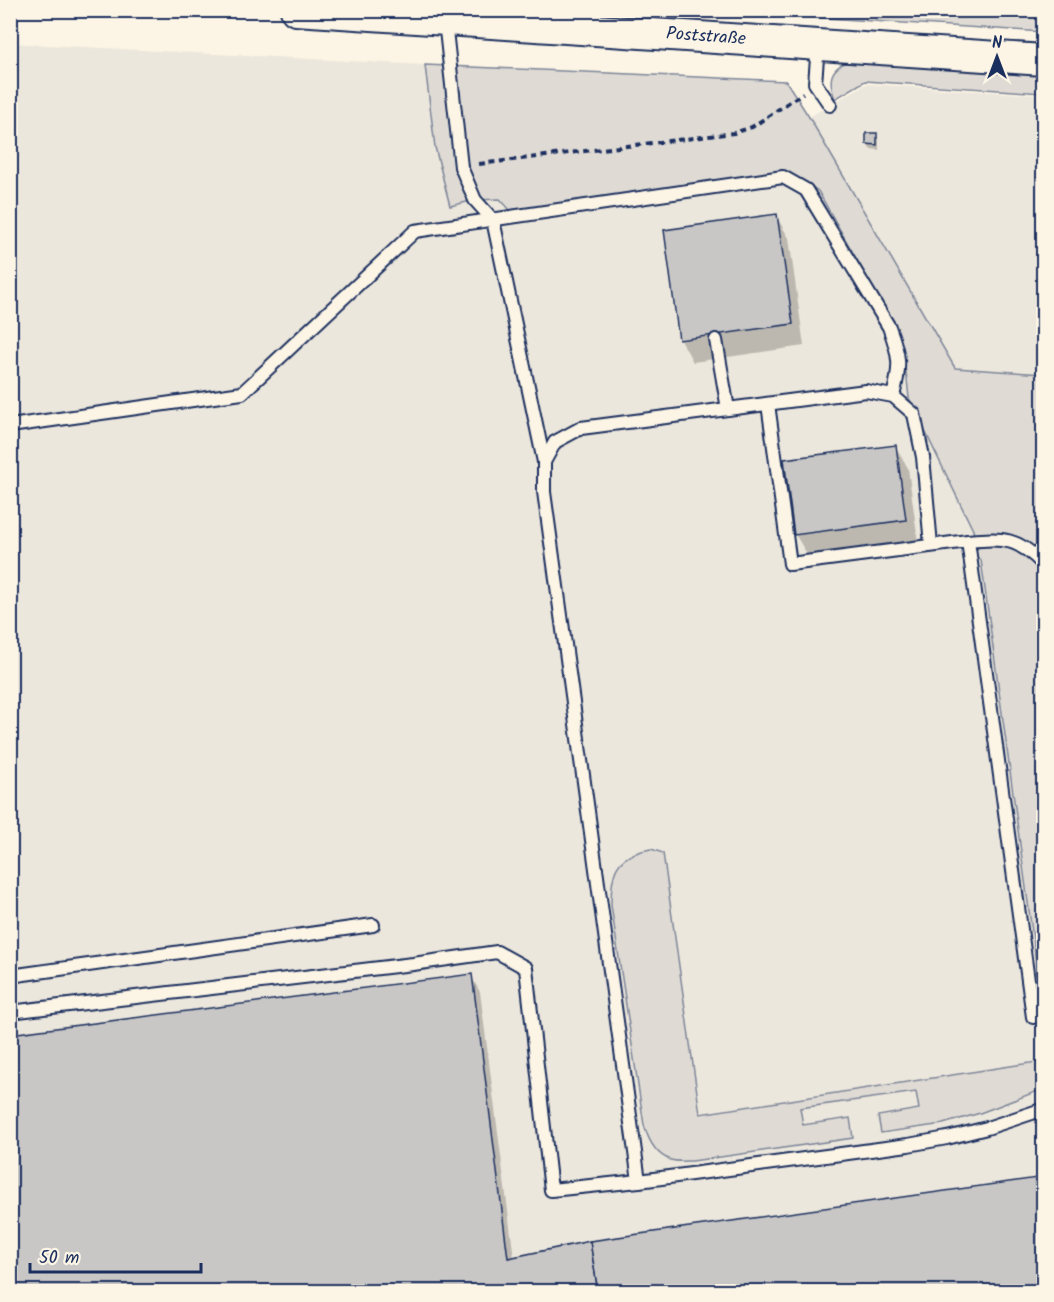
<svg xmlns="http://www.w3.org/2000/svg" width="1054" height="1302" font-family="Kalam,sans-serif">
	<rect width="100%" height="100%" fill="#fcf5e5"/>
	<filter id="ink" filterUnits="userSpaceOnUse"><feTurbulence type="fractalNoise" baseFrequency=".0167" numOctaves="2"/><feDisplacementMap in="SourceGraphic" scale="12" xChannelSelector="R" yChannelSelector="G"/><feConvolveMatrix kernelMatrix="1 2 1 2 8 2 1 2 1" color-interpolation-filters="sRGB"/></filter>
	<g filter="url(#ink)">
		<!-- built -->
		<g fill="#ece7dc">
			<path d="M10,43l415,22 10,82 40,53 338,-44 230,384v751h-1032z"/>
			<path d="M866,84l177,11v279l-88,-5 -146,-252z"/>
		</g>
		<!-- green -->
		<g fill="#dfdbd4" stroke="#7d8599" stroke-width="1.5">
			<path d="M1008,10l35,3v19l-329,-21z"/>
			<path d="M850,60l193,12v21l-178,-12 -30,18c-7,-19 -6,-30 15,-39z"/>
			<path d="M425,65l361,16 23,36 146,251 88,6v638l-62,-452 -5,-3 -1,-5 3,-4 -2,-10 -2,-3 -1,-5 -64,-132c-2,-26 -6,-48 -15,-73l-76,-134 -17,-12 -18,-4h-24l-249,35 -10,-11 -25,1 -25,6 -15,-59z"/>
			<path d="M651,849l12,4 37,261 343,-53v28l-63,24 -37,11 -62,9 -3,-17 41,-7 -3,-17 -116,16 3,17 47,-7 3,20 -161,23c-7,0 -15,1 -21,-1 -16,-5 -23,-21 -27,-35l-33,-220c0,-33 4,-50 40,-56z"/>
		</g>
		<!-- shadow -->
		<g fill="#0003">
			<path d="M868,134l8,1 3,5v10l-9,-1 -3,-5z"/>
			<path d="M776,216l13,22 15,108 -111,16 -12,-22z"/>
			<path d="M895,446l13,22 10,74 -110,14 -13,-22z"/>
			<path d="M471,976l9,16 34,266 530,34h-1034z"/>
		</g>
		<!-- building -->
		<g fill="#c8c7c6" stroke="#1b2f5e" stroke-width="1.5">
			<path d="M866,133h11v12l-11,-1z"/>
			<path d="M777,214l16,110 -114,16 -15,-110z"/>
			<path d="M896,445l10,75 -112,15 -10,-76z"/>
			<path d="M472,974l36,284 82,-17 8,51h-588v-258z"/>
			<path d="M1044,1177v115h-446l-8,-51z"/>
		</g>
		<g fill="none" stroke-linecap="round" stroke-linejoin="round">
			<defs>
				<g id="service">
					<path d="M445,21l16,146 14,33 18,20 51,242"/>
					<path d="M818,46l-3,37 15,22"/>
					<path d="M716,340l12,69"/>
					<path d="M768,404l22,160 178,-23 65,476"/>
					<path d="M10,426l232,-33 173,-162 368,-54 23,13 83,137c11,29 12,39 4,69"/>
					<path d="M968,541c36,-3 49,-4 76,24"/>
					<path d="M10,976l363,-51"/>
					<path d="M10,1012l403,-48 84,-12 29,16 25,222 88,-9 269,-36 39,-7 40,-10 57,-19"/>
					<path d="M639,1181l-95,-689v-30l11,-20 26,-14 285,-37 27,5 21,18 9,43 8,88"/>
				</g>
				<path id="tertiary" d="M296,10l748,50"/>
			</defs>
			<!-- service casing -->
			<use href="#service" stroke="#1b2f5e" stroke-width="16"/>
			<!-- tertiary casing -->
			<use href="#tertiary" stroke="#1b2f5e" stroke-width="34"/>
			<!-- path -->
			<path stroke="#1b2f5e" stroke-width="4" stroke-dasharray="6 4.5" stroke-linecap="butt" d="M479,164l255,-31 18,-6 51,-34"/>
			<!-- service -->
			<use href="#service" stroke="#fcf5e5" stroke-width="12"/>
			<!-- tertiary -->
			<use href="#tertiary" stroke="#fcf5e5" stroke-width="30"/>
		</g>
	</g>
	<g text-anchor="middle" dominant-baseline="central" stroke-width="4.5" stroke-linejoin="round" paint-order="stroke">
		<!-- street labels -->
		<g font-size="18" fill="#1b2f5e" stroke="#fcf5e5">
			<text transform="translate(706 37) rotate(4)">Poststraße</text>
		</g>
	</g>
	<!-- margin -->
	<rect width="1054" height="1302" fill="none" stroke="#fcf5e5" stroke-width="36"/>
	<rect x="18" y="18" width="1018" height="1266" fill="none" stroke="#1b2f5e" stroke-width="2" filter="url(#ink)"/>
	<!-- north arrow -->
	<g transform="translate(997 57)" stroke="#fcf5e5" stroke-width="4.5" paint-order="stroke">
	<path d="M0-4.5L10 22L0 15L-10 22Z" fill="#1b2f5e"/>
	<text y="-9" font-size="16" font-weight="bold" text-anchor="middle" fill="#1b2f5e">N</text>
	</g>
	<!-- scale -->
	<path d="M30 1263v9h171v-9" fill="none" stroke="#1b2f5e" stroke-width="3"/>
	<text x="39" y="1263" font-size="18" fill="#1b2f5e" stroke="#fcf5e5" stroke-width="4.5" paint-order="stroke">50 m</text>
</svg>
